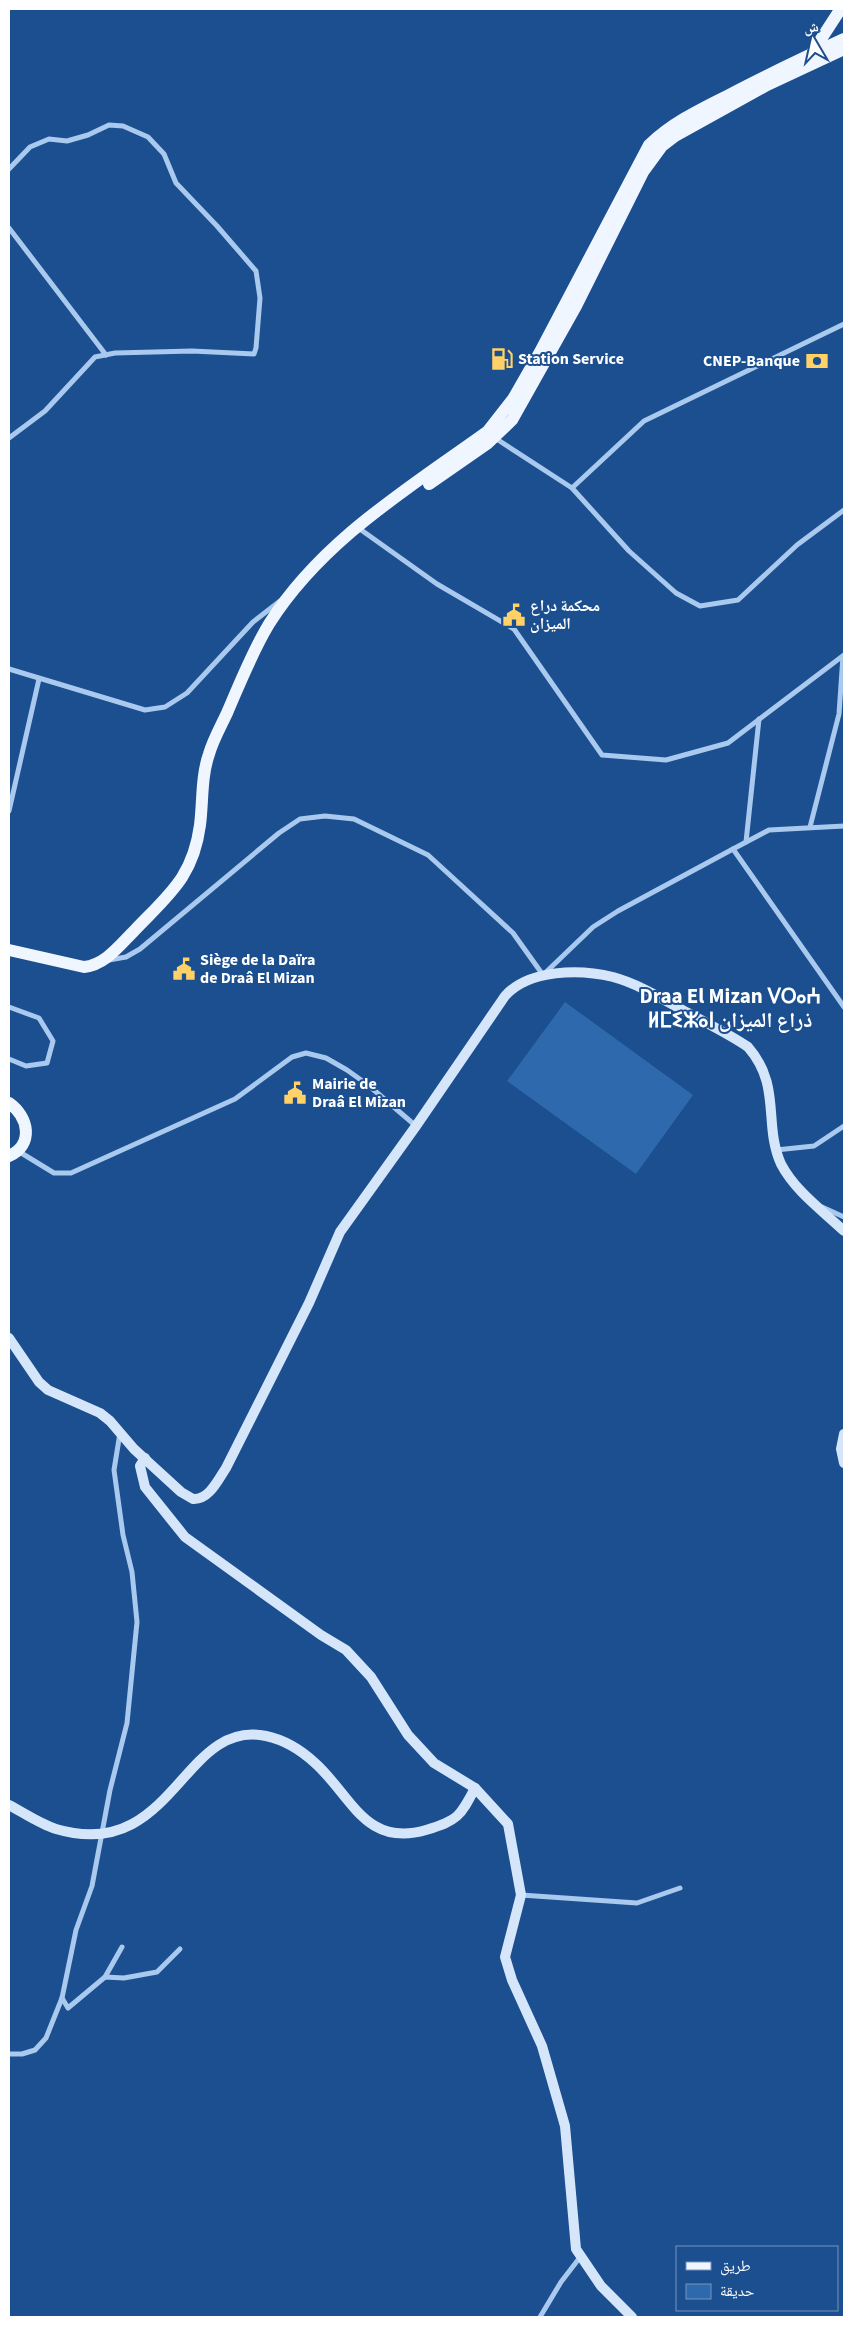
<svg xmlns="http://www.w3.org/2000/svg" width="853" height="2326" font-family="'Source Sans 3','Noto Naskh Arabic','Noto Sans Tifinagh',sans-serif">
	<rect width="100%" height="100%" fill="#1b4f8f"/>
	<!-- green -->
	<path fill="#2e69ad" d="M565,1002l128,93 -57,79 -129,-93z"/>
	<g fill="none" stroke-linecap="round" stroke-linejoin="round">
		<!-- street -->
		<g stroke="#a9c9ee" stroke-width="5">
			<path d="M9,169l21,-22 19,-8 18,2 21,-6 21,-10 14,1 25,11 16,17 12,29 41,43 39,45 4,27 -4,50 -2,6 -62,-3 -77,2 -20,4 -50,54 -36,27"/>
			<path d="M9,228l97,127"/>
			<path d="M495,438l77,50 72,-67 200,-97"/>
			<path d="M572,488l57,63 47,42 24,13 38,-6 59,-55 47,-35"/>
			<path d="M357,527l80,57 77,45 88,126 64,5 62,-17 116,-88"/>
			<path d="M9,669l136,41 20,-3 22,-14 66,-71 27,-21"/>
			<path d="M9,811l30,-132"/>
			<path d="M844,826l-75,4 -36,19 111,158"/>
			<path d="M810,827l29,-113 4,-58"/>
			<path d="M746,842l13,-123"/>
			<path d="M109,960l17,-3 14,-8 139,-116 21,-14 25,-3 29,3 74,36 85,78 30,42 50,-48 25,-16 115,-62"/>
			<path d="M9,1007l30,11 14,23 -6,22 -21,3 -17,-7"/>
			<path d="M776,1150l38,-4 30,-20"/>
			<path d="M18,1151l36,22h17l164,-74 57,-42 14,-4 20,5 21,12 21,15 48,41"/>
			<path d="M822,1207l22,10"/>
			<path d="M521,1895l116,8 43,-15"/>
			<path d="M105,1977l17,-30"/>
			<path d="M62,1998l6,10 37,-31 19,1 33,-6 23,-23"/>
			<path d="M9,2054h13l13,-4 11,-12 16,-40 14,-68 16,-44 18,-96 17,-67 10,-101 -5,-50 -9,-37 -9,-65 6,-37"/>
			<path d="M540,2317l21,-35 20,-26"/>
		</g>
		<!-- secondary -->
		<g stroke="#d6e6fa" stroke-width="10">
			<path d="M9,1338l30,44 9,8 52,23 10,8 24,28 47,43 12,7c16,1 25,-19 33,-31l83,-165 31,-71 76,-106 89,-130c24,-27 75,-27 108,-19 26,7 51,23 75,36 20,11 41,21 60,34 34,39 15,77 33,117 14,27 42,47 63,67"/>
			<path d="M844,1434l-3,15 3,14"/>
			<path d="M145,1458l-5,8 5,21 40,50 136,98 25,15 25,27 37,58 26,28 41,25 33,36 13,71 -16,62 7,23 30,66 23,80 11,123 25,37 31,31"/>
			<path d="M9,1805c15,8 31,19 47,24 118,35 126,-111 210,-93 19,4 35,14 49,27 36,32 50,85 111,67 32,-10 34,-13 49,-42"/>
		</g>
		<!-- primary -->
		<g stroke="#f0f6ff" stroke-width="12">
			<path d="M812,53l26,-40"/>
			<path d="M429,484l59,-41 24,-23 64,-114 67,-134 19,-26 13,-10 92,-51 77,-36"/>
			<path d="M9,950l75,17c21,-2 35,-21 50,-36 34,-36 59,-53 66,-106 3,-23 1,-48 9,-71 4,-14 12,-28 18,-41 13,-30 25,-61 42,-89 53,-84 140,-136 219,-193l25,-32 27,-47 109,-207c23,-22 50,-35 78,-49 38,-20 78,-39 117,-57"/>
			<path d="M9,1103c20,14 25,42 0,53"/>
		</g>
	</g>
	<!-- icons -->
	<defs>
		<symbol id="fuel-bare" viewBox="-9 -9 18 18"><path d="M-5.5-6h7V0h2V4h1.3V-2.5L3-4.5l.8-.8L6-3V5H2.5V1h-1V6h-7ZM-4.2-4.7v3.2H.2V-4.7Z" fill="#ffd166" stroke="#1b4f8f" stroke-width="2.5" paint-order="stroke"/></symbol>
		<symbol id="bank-bare" viewBox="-9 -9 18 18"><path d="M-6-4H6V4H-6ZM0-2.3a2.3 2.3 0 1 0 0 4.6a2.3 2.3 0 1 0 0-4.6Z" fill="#ffd166" stroke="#1b4f8f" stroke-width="2.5" paint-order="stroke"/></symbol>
		<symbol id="civic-bare" viewBox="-9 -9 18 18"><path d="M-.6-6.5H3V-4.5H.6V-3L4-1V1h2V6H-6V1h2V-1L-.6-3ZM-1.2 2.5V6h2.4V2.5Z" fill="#ffd166" stroke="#1b4f8f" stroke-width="2.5" paint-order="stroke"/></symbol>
	</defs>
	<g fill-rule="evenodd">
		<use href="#fuel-bare" x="486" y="343" width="32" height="32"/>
		<use href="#bank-bare" x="801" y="345" width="32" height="32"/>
		<use href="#civic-bare" x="498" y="599" width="32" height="32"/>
		<use href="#civic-bare" x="168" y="953" width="32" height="32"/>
		<use href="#civic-bare" x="279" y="1077" width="32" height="32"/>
	</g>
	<g text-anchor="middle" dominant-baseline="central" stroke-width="4" stroke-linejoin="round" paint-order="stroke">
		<!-- poi labels -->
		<g font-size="16" font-weight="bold" fill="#fff" stroke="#1b4f8f" text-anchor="start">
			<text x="518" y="359">Station Service</text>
			<text x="800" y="361" text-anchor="end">CNEP-Banque</text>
			<text x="530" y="606">محكمة دراع<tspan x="530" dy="18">الميزان</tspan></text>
			<text x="200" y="960">Siège de la Daïra<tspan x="200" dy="18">de Draâ El Mizan</tspan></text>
			<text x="312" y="1084">Mairie de<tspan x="312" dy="18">Draâ El Mizan</tspan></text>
		</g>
		<!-- district labels -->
		<g font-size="21" font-weight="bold" fill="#fff" stroke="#1b4f8f">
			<text x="730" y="996">Draa El Mizan ⴸⵔⴰⵄ<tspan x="730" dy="24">ⵍⵎⵉⵣⴰⵏ ذراع الميزان</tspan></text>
		</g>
	</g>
	<!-- border -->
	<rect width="853" height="2326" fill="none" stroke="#ffffff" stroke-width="20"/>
	<!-- legend -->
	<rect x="676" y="2246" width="162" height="65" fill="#1b4f8f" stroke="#7695bc"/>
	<rect x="686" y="2262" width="25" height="8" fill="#f0f6ff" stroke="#7695bc"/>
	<text x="720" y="2271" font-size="15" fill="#ffffff">طريق</text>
	<rect x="686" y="2284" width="25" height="15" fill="#2e69ad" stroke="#7695bc"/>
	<text x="720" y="2296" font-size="15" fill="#ffffff">حديقة</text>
	<!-- north arrow -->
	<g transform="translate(813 40) rotate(351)" stroke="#1b4f8f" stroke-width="4" paint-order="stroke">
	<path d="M0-4L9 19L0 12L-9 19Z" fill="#ffffff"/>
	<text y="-8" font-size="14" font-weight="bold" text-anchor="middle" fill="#ffffff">ش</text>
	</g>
</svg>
